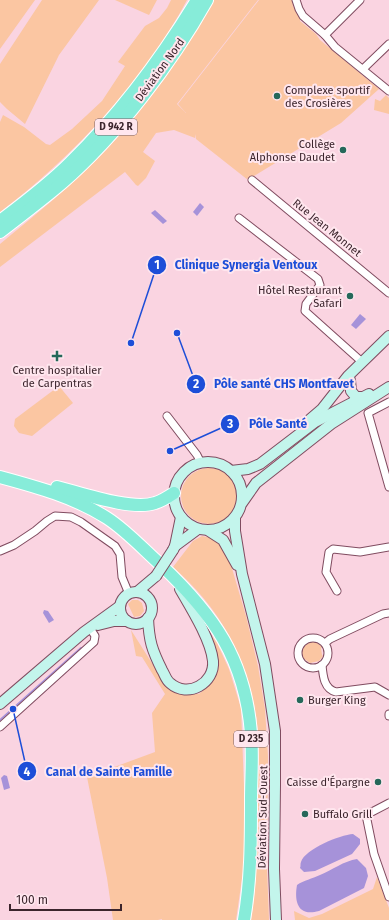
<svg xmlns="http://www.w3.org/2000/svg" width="389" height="920" font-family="'Fira Sans',sans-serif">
	<rect width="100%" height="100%" fill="#fad4e1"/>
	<!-- green -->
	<g fill="#fbc6a2">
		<path d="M0,0h35l-35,49z"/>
		<path d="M42,0h57l-40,55 -34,69 -18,-15 -7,-7v-38z"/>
		<path d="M115,0h42l-8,15z"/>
		<path d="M171,0h16c-43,81 -114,157 -187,212v-90l3,-7 21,12 22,17 4,1 22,-16 30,-28 23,-35 -7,-4 27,-36 14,-8 8,-10z"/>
		<path d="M214,0h44l-81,104 9,9 -8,-9 81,-104h33l1,6 7,13v2l16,13 4,6 59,49 -38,34 -92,56 -2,-1 1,2 -52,-41 -1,-5v4l-21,-8 -18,3 -13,19 12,9 -9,17 -8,8 -2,-1 -11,-13 -125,95v-23c36,-30 74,-60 107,-95 41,-44 78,-96 107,-149z"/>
		<path d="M386,95l3,3v16l-15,-4 1,-11 5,2z"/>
		<path d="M59,386l14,17 -41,33 -13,-3 -5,-7 1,-7z"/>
		<circle cx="209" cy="496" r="28"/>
		<path d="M202,536l10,2 7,5 12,22 15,51 12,50 7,43 3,47 -1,111 2,53h-18c6,-39 7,-78 7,-118 0,-23 1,-47 0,-70 -6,-67 -35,-121 -85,-165l20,-26z"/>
		<path d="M132,600h6l4,3 2,8 -4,5 -6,1 -6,-13z"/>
		<path d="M131,630l24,38 21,24 23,2 12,-11 6,-12 -8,-35 1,-3 7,10 12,26 12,39 3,79v78l-8,55h-74v-1l-4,1h-45l-6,-42 -20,-101 68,-25 -3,-39 13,-19 -23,-37 -6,-1z"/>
		<path d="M315,641l7,6 -1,1 1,7 1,1 -4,5 -9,2 -7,-5 -2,-6 5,-8z"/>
		<path d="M377,877l12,31v12h-94l-1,-9 15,7 13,-4 51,-25z"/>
	</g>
	<!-- water -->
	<g fill="#a692d9">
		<path d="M200,203l4,4 -7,9 -4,-4z"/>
		<path d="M155,210l12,11 -4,3 -12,-11z"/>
		<path d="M360,314l6,5 -10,10 -5,-4z"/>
		<path d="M44,610l4,1 6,9 -5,3 -6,-10z"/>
		<path d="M4,775l3,1 3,12 -6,2 -3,-12z"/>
		<path d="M353,834l7,5v5l-8,10 -37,17 -11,1 -4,-4c1,-2 0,-4 1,-6 4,-13 39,-27 52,-28z"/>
		<path d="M357,859l9,9 2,8 -4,12 -45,23c-21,6 -25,-9 -22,-26 7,-5 15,-6 23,-10 12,-5 24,-14 37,-16z"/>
	</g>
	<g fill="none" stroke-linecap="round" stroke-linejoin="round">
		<!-- stream -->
		<path stroke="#a692d9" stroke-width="2" d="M0,720l81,-72"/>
		<defs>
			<g id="minor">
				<path d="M296,0l3,9 4,7 22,19 10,12 54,44"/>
				<path d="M325,35l35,-35"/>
				<path d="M363,69l26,-25"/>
				<path d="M252,180l137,113"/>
				<path d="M239,218l79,61 2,6 -14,19 -1,7 57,51"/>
				<path d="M389,402l-21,11 21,74"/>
				<path d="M167,416l30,39 4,8"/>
				<path d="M0,551l14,-6 21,-14 12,-10 8,-5 16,1 10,5 34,24 5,8 2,23 7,17"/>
				<path d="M337,591l-11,-19 3,-20 4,-3 27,3 29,-5"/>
				<circle cx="313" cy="653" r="15"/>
				<path d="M325,643l5,-4 53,-25 6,-1"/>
				<path d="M322,665c1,11 2,24 14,27l39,-5 14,8"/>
				<path d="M389,714v2"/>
				<path d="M0,727l94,-85 1,-6 -5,-8"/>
				<path d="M389,803l-23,12 8,39 15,43"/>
			</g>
			<g id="secondary">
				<path d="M350,380l1,11 5,6h5"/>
				<path d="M308,421l14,-12 26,-33 41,-40"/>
				<circle cx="208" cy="496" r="34"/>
				<path d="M231,471l17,-2 12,-5 55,-42 54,-28"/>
				<path d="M242,503l14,-20 42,-33 33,-26 58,-37"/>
				<path d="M235,518v13l7,43 23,90 10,67v54l-1,84 2,51"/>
				<path d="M209,531l14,9 14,25"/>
				<path d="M175,546l23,-17"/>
				<path d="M173,550l2,-4 6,-29"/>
				<path d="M137,592l19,-16"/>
				<circle cx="136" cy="608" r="16"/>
				<path d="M148,618c1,23 4,32 14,52 3,5 4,10 8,13 18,16 45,0 43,-22 -2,-21 -22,-53 -33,-72"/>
				<path d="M98,625l16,-4h13"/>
				<path d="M0,704l84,-72 36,-26"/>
			</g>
			<g id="primary">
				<path d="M0,221c24,-18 49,-37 70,-58 50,-49 91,-104 127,-163"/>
				<path d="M0,232c21,-16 42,-32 62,-49 55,-48 109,-119 145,-183"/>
				<path d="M0,477c37,10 74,20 107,41 20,13 36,31 54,47 53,50 84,94 90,168 2,22 0,45 0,67 0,40 0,80 -7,120"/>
				<path d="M57,487c24,6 75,24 98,16 7,-2 13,-6 19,-10"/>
			</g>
		</defs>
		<!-- minor casing -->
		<use href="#minor" stroke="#804c60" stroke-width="9"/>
		<!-- secondary casing -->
		<use href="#secondary" stroke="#804c60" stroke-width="12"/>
		<!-- primary casing -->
		<use href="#primary" stroke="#fff" stroke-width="14"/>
		<!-- minor -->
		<use href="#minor" stroke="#fff" stroke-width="7"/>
		<!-- secondary -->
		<use href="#secondary" stroke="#c3f5ec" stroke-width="10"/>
		<!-- primary -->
		<use href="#primary" stroke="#87ecd9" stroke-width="12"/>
		<defs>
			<path id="secondary-bridge" d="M156,576l17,-26"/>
		</defs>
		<!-- secondary-bridge casing -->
		<use href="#secondary-bridge" stroke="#804c60" stroke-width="12" stroke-linecap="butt"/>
		<!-- secondary-bridge -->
		<use href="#secondary-bridge" stroke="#c3f5ec" stroke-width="10"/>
	</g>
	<!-- markers -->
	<g fill="#25685a" stroke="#ffe6ee" stroke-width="1.5">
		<circle cx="277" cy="96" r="4"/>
		<circle cx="343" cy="150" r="4"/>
		<circle cx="350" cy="296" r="4"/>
		<path d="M55 350h4v4h4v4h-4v4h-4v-4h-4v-4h4z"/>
		<circle cx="300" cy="700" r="4"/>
		<circle cx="378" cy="782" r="4"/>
		<circle cx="305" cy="814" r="4"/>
	</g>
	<g text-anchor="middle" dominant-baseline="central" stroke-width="4" stroke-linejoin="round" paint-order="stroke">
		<!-- shield labels -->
		<g fill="#ffe6ee" stroke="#765e66" stroke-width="1">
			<rect x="95" y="119" width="42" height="16" rx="3"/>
			<rect x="234" y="731" width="34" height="16" rx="3"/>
		</g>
		<g font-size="10" font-weight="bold" fill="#3b242c">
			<text x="116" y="127">D 942 R</text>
			<text x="251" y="739">D 235</text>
		</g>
		<!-- street labels -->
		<g font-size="11" fill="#3b242c" stroke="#ffe6ee">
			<text transform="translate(160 70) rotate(-54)">Déviation Nord</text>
			<text transform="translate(327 228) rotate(39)">Rue Jean Monnet</text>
			<text transform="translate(263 817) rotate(-89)">Déviation Sud-Ouest</text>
		</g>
		<!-- poi labels -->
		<g font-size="11" fill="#3b242c" stroke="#ffe6ee" text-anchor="start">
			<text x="285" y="90">Complexe sportif<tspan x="285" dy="13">des Crosières</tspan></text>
			<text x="335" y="144" text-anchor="end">Collège<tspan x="335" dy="13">Alphonse Daudet</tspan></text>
			<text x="342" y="290" text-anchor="end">Hôtel Restaurant<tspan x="342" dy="13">Safari</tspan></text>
			<text x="57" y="370" text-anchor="middle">Centre hospitalier<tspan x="57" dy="13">de Carpentras</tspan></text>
			<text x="308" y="700">Burger King</text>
			<text x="370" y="782" text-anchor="end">Caisse d'Épargne</text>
			<text x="313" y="814">Buffalo Grill</text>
		</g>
	</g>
	<!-- callouts -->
	<path fill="none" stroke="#1d4ed8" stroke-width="1.5" d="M131 343L157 265M177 333L196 384M170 451L230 424M13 709L27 771"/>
	<g fill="#1d4ed8" stroke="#ffe6ee" stroke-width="1.5">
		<circle cx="131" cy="343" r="4"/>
		<circle cx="177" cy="333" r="4"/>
		<circle cx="170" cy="451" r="4"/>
		<circle cx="13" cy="709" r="4"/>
		<circle cx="157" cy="265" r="10"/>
		<circle cx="196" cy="384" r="10"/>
		<circle cx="230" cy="424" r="10"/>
		<circle cx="27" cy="771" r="10"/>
	</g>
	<g font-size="12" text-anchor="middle" font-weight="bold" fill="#fff">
		<text x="157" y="269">1</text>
		<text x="196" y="388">2</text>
		<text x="230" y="428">3</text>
		<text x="27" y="776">4</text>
	</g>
	<g font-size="12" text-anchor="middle" font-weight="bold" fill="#1d4ed8" stroke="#ffe6ee" stroke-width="4" stroke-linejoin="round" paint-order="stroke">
		<text x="246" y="269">Clinique Synergia Ventoux</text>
		<text x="284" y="388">Pôle santé CHS Montfavet</text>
		<text x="278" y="428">Pôle Santé</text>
		<text x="109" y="776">Canal de Sainte Famille</text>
	</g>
	<!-- scale -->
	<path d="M10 904v6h111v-6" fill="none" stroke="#3b242c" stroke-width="2"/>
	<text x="16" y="904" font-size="12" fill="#3b242c" stroke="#ffe6ee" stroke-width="3" paint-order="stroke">100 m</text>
</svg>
